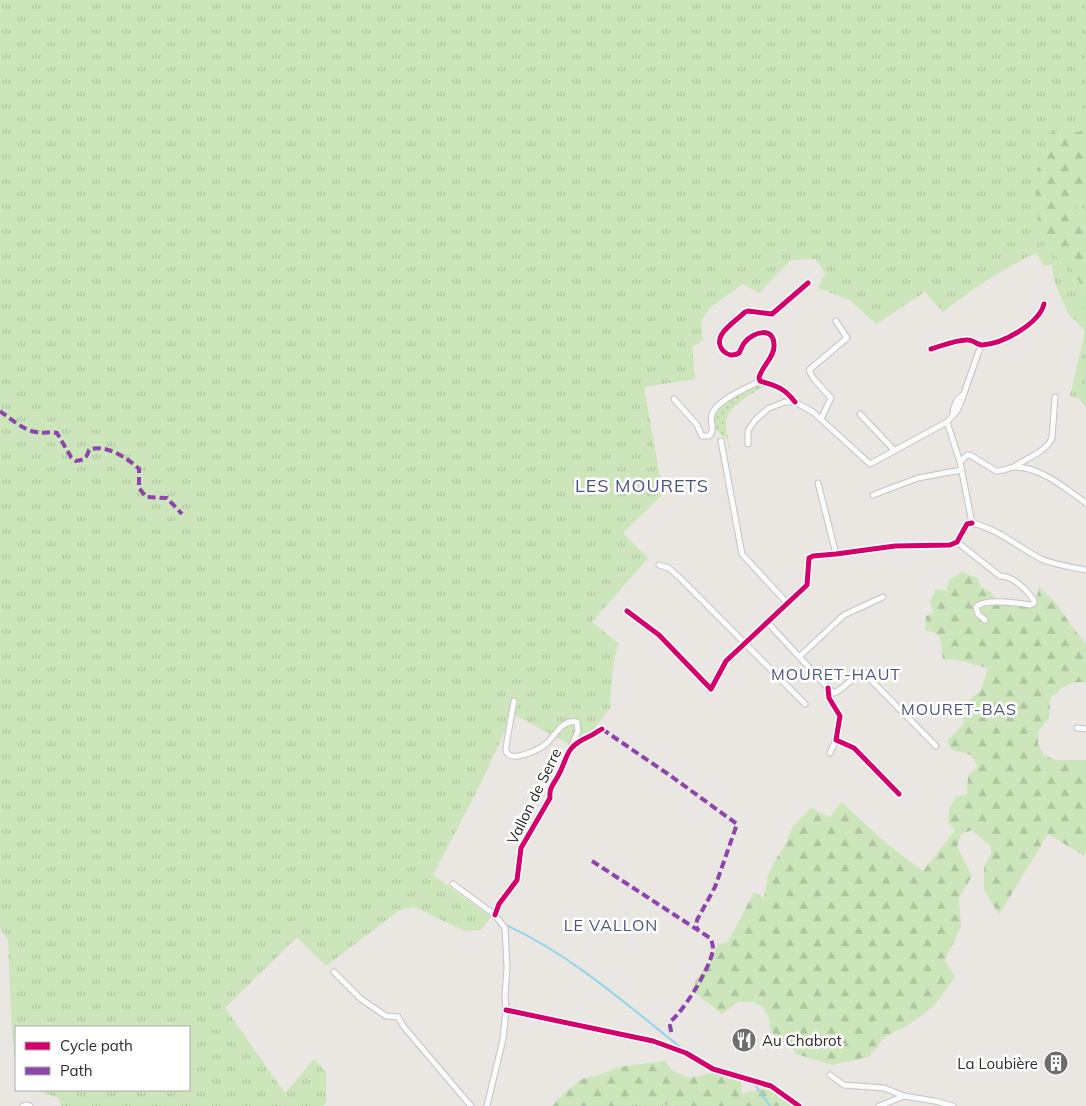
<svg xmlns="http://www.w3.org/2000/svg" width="1086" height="1106" font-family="Mulish,sans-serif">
	<defs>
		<pattern id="grass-tufts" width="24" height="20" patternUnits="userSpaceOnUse" patternTransform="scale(1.25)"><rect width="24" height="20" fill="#cce5bb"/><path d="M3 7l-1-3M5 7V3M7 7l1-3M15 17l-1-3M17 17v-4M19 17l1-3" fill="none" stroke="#afc5a1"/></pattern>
		<pattern id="forest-firs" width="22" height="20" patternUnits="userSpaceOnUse" patternTransform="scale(1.25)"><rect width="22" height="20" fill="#cce5bb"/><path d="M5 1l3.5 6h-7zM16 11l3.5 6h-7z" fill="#afc5a1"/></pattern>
		<pattern id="park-dots" width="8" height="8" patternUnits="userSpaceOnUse" patternTransform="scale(1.25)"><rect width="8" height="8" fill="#cce5bb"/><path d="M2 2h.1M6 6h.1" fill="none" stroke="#afc5a1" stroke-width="1.8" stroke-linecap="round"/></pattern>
	</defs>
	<rect width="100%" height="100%" fill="#eae7e2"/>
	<!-- grass -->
	<g fill="url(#grass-tufts)">
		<path d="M0,0h1086v130l-10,2 -12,-4 -21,30 -8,21 11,69 28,23 10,21 -2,14 4,3v98l-8,-9 -8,-2 15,-65 -17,-18 -14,-32 -2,-17 -8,2 -8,-13c-33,15 -65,37 -93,59l-18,-20 -49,32 -26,-24 -32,-12 7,-15 -10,-14 -24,1 -32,33 -16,-9 -32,23 -10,14 2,20 -11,5 3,33 -51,8 19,107 -40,39 25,25 -56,64 26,21 -5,23 -3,42 -32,41 -65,-35 -31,67 -49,94 58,42 -10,13 -16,1 -51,-24 -14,3 -74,56 -29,-29 -72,71 60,85 29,-34 12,13v30l-2,4h-263l-2,-8 -23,-8h153v-63h-173v41l-4,-34 -4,-94 -8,-12z"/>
		<path d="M1086,196v33l-11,-7 2,-22z"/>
		<path d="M637,1099l37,7h-47z"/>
	</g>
	<!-- forest -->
	<g fill="url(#forest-firs)">
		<path d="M1064,128l12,4 10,-2v66l-9,4 -2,22 11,7v80l-4,-2 2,-15 -10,-21 -28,-23 -10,-41 -1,-28 15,-46z"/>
		<path d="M962,572l16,6 3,9 10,5 5,7 26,1 13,4 4,-17 17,16 15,22 15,19v39c-15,-4 -26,6 -36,16l-1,19 -10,12 -1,14 7,12 11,4h30v92l-2,4 -36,-22 -49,81 -15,-25v-24l8,-14 -3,-7 -17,-15 -11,4 -4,13 15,29 -13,22 2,29 -16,33 10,17 -22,30 -23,17 -25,13 -16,20 -37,8 -36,-11 -6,-9 -16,-10 -4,-5 -1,-12 -7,-12 -10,-4h-14l-16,12 -29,-23 3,-12 16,-20 6,-15 10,-2 26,-50 10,6 4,-23 8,-16 10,-15 6,-17 19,-19 19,9 11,-15 46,42 36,27 32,-41 -7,-7 1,-14 7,-12 11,-3 1,-18 10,-10 -7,-11 -19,-5 -5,-9 17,-18 -2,-16 19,-17 7,-22 -27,-7 -18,-2 -3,-22 -5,-4 -10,-3 1,-14 8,-4 -4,-10 6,-13 11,2 2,-11z"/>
		<path d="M665,1061l7,10 18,7 21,-5 30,9 1,12c28,-9 27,-5 49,12h-117l-37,-7 -10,7h-75l13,-14 17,-13 17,-4 19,-8z"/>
	</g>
	<!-- park -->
	<path fill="url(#park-dots)" d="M756,385h8v2c-10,4 -34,20 -37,30 -3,9 2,23 3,32h-1l-2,-12 -5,-1 -8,-9c-2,-24 24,-31 42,-42z"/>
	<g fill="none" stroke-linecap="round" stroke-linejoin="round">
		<!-- stream -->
		<g stroke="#96d4eb" stroke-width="2">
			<path d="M508,926c64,30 117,77 172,121"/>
			<path d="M755,1085l15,21"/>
		</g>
		<defs>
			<g id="minor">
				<path d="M931,349c10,-3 27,-10 37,-9 5,0 10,5 14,5 20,-1 57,-21 62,-41"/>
				<path d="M674,399l23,26 5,11h7c7,-6 0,-14 3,-22 5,-14 35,-26 48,-33"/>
				<path d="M795,402c-11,-14 -18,-16 -35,-21l-1,-3c2,-11 16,-21 15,-33 0,-19 -21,-13 -29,-3 -3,3 -4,8 -6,11 -12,7 -25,-7 -17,-19 5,-8 16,-15 23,-22l3,-1 24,3 36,-31"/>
				<path d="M860,414l34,36"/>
				<path d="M953,414c0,-7 3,-15 10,-19"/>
				<path d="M821,419l10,-21 -18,-20 -4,-8 38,-32 -11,-17"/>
				<path d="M947,422l13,40 12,61"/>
				<path d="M947,422l10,-11 5,-12 19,-54"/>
				<path d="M721,441l21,113 45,49"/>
				<path d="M748,444v-13l7,-11 14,-12 16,-6h10l18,10 57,52 77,-42"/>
				<path d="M960,462l7,-7h3l26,16c7,1 13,-4 19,-4 26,0 51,22 71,36"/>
				<path d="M1015,466c12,-8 31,-14 37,-28l3,-41"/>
				<path d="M818,483l18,71"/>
				<path d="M873,495l45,-17 43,-8"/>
				<path d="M972,523c26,6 46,24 69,36 14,6 30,8 45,11"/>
				<path d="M957,542l43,34c12,-1 27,14 34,24v3l-4,2c-13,-2 -45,-7 -54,2l2,7 7,6"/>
				<path d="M659,565l10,3 13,12 123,124"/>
				<path d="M627,611l32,24 52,54 15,-28 81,-76 2,-27 4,-2 23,-2 59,-8 55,-1 7,-3 10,-18 5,-1"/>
				<path d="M767,622l61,66 6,5 7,-4 21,-18 74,75"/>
				<path d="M800,656l44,-41 39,-18"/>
				<path d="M828,688l1,10 11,18 -4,24 18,8 45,46"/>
				<path d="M514,701c-1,7 -9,47 -8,50 2,5 8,6 13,5 9,-2 21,-7 28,-13 9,-9 16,-24 30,-21l1,9 -6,14"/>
				<path d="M1077,728l9,1"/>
				<path d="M830,753l6,-13"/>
				<path d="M453,884l42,31 10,13 2,40 -2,28 1,14 -3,29 -16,67"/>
				<path d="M495,915l4,-11 18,-24 4,-32 29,-50c-1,-10 3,-13 8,-22 11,-20 6,-28 30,-39 6,-2 9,-6 14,-8"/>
				<path d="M334,972l27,27 25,17 12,1 6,10 67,79"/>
				<path d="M506,1010l147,31 33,12 27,16 58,17 28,20"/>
				<path d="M830,1075l14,10 40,3 20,8"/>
				<path d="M23,1106l4,-1 3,1"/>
				<path d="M879,1106l25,-10 31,5 18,5"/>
			</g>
		</defs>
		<!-- minor casing -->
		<use href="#minor" stroke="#c3c3c3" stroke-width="7"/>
		<!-- minor -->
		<use href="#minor" stroke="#fcfbfb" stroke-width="5"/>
		<!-- quiet -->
		<g stroke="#8e44ad" stroke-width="4" stroke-dasharray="8 4" stroke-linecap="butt">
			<path d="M0,411c11,8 23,19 36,21 8,2 14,-1 21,1l14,24 5,4c8,-1 11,-3 13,-11 15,-7 39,8 50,19v19l7,9 21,1 15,16"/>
			<path d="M602,729l66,45 69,50 -22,63 -18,33 -1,6 2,4"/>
			<path d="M592,861l118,77c2,3 3,7 3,11 -2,18 -28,60 -42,72l-1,5 2,10"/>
		</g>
		<defs>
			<g id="cycleway">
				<path d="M931,349c10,-3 27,-10 37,-9 5,0 10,5 14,5 20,-1 57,-21 62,-41"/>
				<path d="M795,402c-11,-14 -18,-16 -35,-21l-1,-3c2,-11 16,-21 15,-33 0,-19 -21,-13 -29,-3 -3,3 -4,8 -6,11 -12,7 -25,-7 -17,-19 5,-8 16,-15 23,-22l3,-1 24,3 36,-31"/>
				<path d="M627,611l32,24 52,54 15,-28 81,-76 2,-27 4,-2 23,-2 59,-8 55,-1 7,-3 10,-18 5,-1"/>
				<path d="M828,688l1,10 11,18 -4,24 18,8 45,46"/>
				<path d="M495,915l4,-11 18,-24 4,-32 29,-50c-1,-10 3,-13 8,-22 11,-20 6,-28 30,-39 6,-2 9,-6 14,-8"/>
				<path d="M506,1010l147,31 33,12 27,16 58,17 28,20"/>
			</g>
		</defs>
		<!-- cycleway casing -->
		<use href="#cycleway" stroke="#fff" stroke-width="8"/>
		<!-- cycleway -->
		<use href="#cycleway" stroke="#d6006c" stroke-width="5"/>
	</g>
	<!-- icons -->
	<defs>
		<symbol id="restaurant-disc" viewBox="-11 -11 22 22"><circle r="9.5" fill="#6e6d6c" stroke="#fff"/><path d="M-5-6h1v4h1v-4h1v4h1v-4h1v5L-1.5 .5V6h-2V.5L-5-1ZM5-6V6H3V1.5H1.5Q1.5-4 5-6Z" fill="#fff"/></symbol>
		<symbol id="building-disc" viewBox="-11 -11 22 22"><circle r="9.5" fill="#6e6d6c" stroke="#fff"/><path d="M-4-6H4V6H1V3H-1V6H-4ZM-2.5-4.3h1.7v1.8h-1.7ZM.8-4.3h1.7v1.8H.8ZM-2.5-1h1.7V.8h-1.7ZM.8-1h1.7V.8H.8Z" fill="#fff"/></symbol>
	</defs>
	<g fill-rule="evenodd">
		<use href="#restaurant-disc" x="730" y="1026" width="28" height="28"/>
		<use href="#building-disc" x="1042" y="1049" width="28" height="28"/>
	</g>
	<g text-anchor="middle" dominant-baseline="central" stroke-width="5" stroke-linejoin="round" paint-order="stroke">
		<!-- street labels -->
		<g font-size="15" fill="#2c2c2c" stroke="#fff">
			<text transform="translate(534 796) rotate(-64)">Vallon de Serre</text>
		</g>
		<!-- poi labels -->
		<g font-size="15" fill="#2c2c2c" stroke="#fff" text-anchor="start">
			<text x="762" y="1040">Au Chabrot</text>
			<text x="1038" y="1063" text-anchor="end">La Loubière</text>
		</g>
		<!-- neighbourhood labels -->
		<g font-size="16" letter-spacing="1" fill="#4c547d" stroke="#fff">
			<text x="836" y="674">MOURET-HAUT</text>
			<text x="959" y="709">MOURET-BAS</text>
			<text x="611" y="925">LE VALLON</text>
		</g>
		<!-- quarter labels -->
		<g font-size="18" letter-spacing="1" fill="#4c547d" stroke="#fff">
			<text x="642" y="485">LES MOURETS</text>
		</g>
	</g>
	<!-- legend -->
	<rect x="15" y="1026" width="175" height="65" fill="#ffffff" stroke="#ababab"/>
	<rect x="25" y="1042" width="25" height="8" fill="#d6006c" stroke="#ababab"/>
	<text x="60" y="1051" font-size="15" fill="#2c2c2c">Cycle path</text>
	<rect x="25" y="1067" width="25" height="8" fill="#8e44ad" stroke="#ababab"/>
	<text x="60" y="1076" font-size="15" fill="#2c2c2c">Path</text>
</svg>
